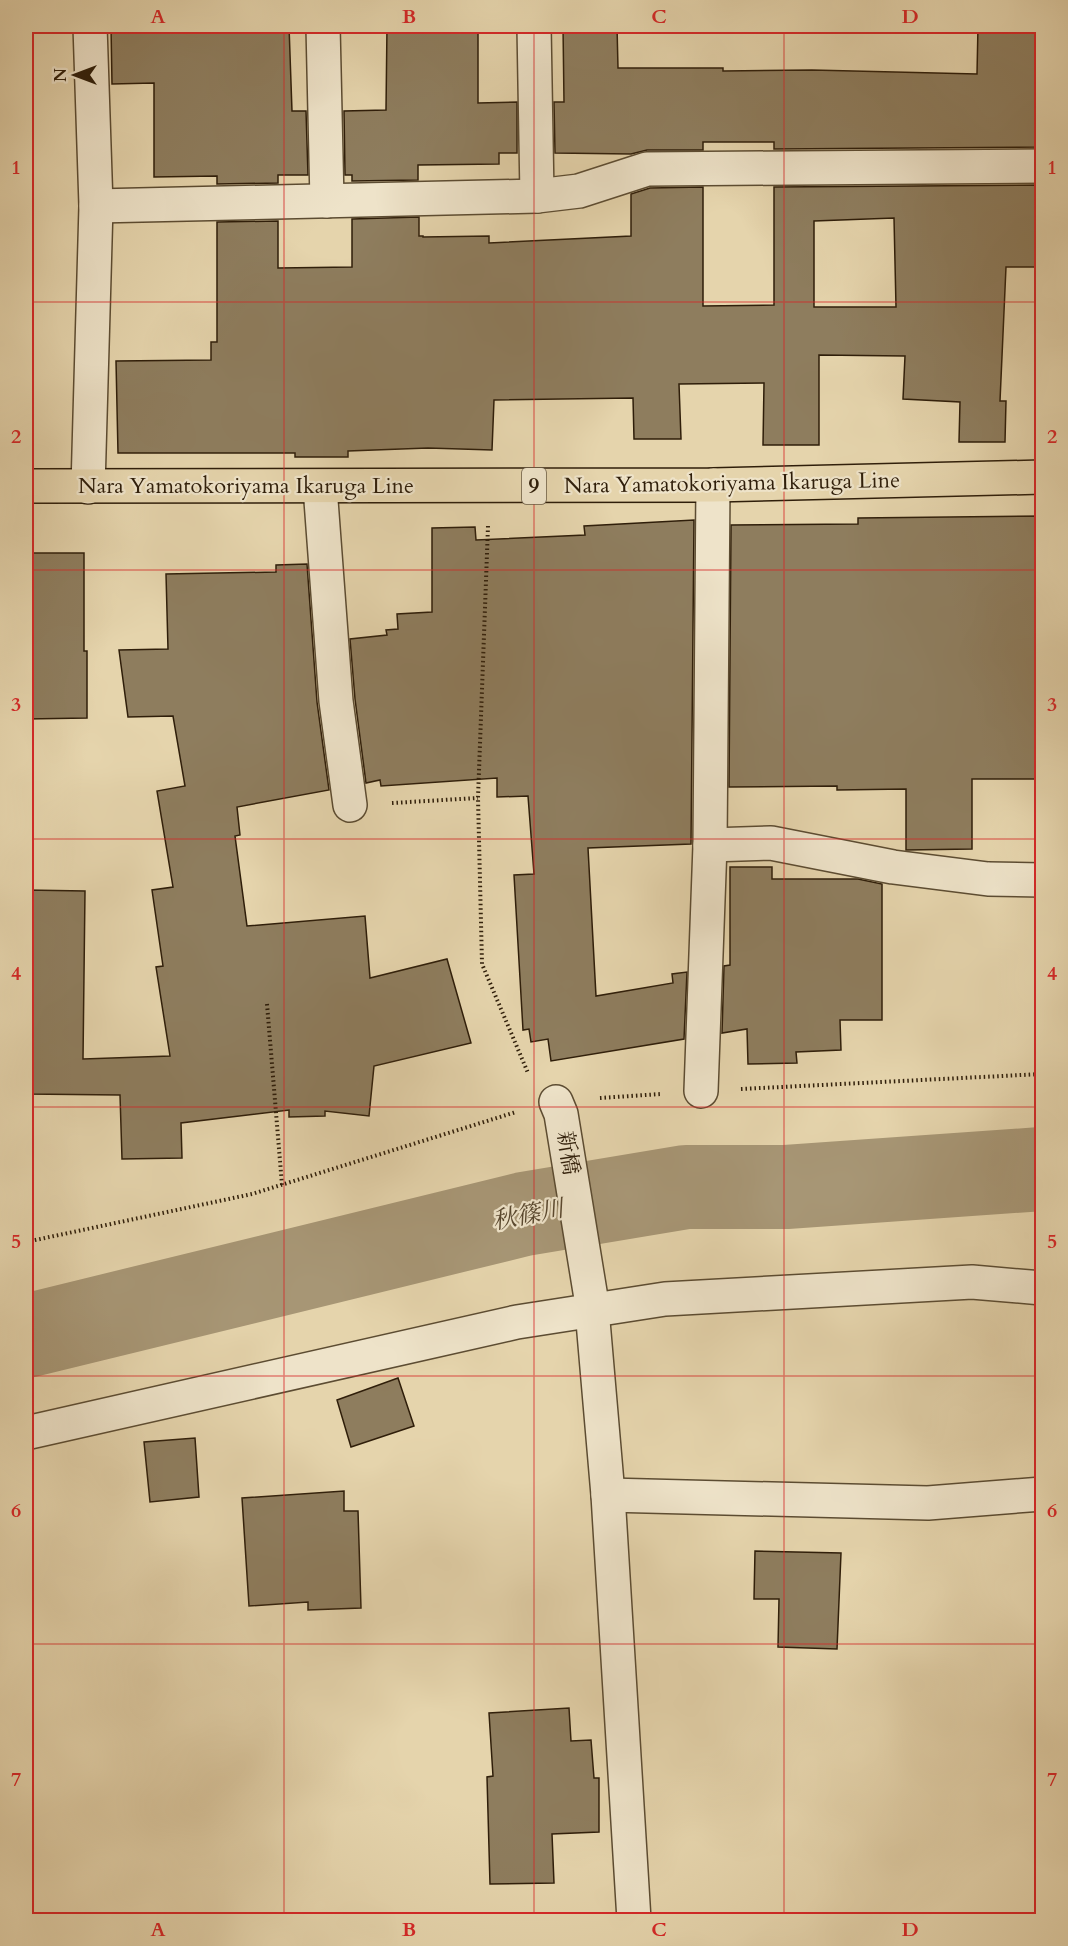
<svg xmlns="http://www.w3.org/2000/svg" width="1068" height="1946" font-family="Cardo,'Noto Serif JP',serif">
	<rect width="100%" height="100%" fill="#e5d4ac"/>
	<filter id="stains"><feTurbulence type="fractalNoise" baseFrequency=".00333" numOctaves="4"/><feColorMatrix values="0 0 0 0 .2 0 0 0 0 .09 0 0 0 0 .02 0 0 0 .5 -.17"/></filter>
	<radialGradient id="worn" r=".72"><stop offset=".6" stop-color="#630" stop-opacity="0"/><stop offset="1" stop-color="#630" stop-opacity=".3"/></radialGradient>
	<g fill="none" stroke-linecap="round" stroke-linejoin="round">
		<!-- river -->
		<path stroke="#a79675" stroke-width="84" d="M26,1336l498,-122 162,-27h100l256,-18"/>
	</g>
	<!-- building -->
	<g fill="#8e7d5e" stroke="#2f1e0a" stroke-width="1.5" fill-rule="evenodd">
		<path d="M111,26h77v2l101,-2 3,85h14l2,64h-30v8l-61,1v-8l-63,1v-94l-42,1z"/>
		<path d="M387,26h91v77l39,-1v51h-18v11l-81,1v15l-66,1v-6h-7l-1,-64 42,-1z"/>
		<path d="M563,26h54l1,42h105v3l89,-1 165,4 1,-48h62v52h2v69l-268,2v-7h-71v8h-56l-16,4 -76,-1 -1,-51h10z"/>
		<path d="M1042,185v82h-36l-6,134h6l-1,41h-46l1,-40 -57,-3 2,-43 -86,-1v90h-56l1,-62 -85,1 2,55h-47l-1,-41 -139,2 -2,50 -64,-2 -80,3v6h-53v-4h-177l-2,-92 95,-1v-18h6v-120l61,-1v47l74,-1v-48l67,-2v19h4v1l66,-1v7l142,-7v-42l19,-6 53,-1v119l71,-1v-118zM894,218l2,89h-82v-86z"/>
		<path d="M1042,516v263h-70v70l-66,1v-61l-69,1v-4l-108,1 2,-262 127,-1v-6z"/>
		<path d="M694,520l-3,324 -103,4 8,148 77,-13 -1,-9 15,-2 -3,67 -133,22 -3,-22 -17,3 -2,-13 -6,1 -9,-155 20,-1 -6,-78 -31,1v-19l-116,8 -1,-6 -14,3 -11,-84 -5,-60 37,-4 -1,-5 12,-1 -1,-15 35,-2v-84l43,-1 1,13 109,-5 -1,-9z"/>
		<path d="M26,553h58v98h3v67l-61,1z"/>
		<path d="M307,564l10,138 12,88 -92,17 3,28 -5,1 12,90 118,-10 5,62 77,-19 24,84 -97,23 -5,50 -44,-5v5l-36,1v-7l-108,13 1,35 -60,1 -2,-64 -94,-1v-204l59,1 -2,168 87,-3 -14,-89 7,-1 -11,-76 21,-3 -16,-96 28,-5 -12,-70 -45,1 -9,-67 49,-1 -2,-75 110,-2v-7z"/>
		<path d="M730,867h42v12h86l24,5v136h-42l1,30 -45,2 1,11 -49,1 -1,-35 -25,4 2,-67 6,-1z"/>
		<path d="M398,1378l16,48 -63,21 -14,-47z"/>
		<path d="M195,1438l4,59 -49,5 -6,-60z"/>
		<path d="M344,1491v20h14l3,97 -53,2v-8l-59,4 -7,-108z"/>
		<path d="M755,1551l86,2 -4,96 -59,-2 1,-48h-25z"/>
		<path d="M569,1708l2,33 20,-1 3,38h5v54l-47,2 2,49 -64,1 -3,-107 6,-1 -4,-63z"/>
	</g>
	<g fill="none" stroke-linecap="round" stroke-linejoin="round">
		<defs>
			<g id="minor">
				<path d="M323,26l4,175"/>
				<path d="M534,26l3,170"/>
				<path d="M96,206l441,-10 42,-5 68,-22 395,-3"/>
				<path d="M88,487l8,-281 -6,-180"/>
				<path d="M320,487l16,214 14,104"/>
				<path d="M710,845l61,-2 122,24 95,12 54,1"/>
				<path d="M701,1091l9,-246 3,-360"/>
				<path d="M556,1102l5,12 30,184 17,197 26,425"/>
				<path d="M26,1433l491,-111 148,-23 307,-17 70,6"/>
				<path d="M608,1495l320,8 114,-9"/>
			</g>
			<path id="major" d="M26,486l687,-1 329,-8"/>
		</defs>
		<!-- minor casing -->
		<use href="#minor" stroke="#5c4c32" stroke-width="36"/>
		<!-- major casing -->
		<use href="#major" stroke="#2f1e0a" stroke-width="36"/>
		<!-- path -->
		<g stroke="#2f1e0a" stroke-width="4" stroke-dasharray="1.5 3" stroke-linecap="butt">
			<path d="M488,526l-10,272 4,166 46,109"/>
			<path d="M392,803l86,-5"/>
			<path d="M267,1004l15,181"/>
			<path d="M741,1089l301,-15"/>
			<path d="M600,1098l61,-4"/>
			<path d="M26,1242l226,-48 264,-82"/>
		</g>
		<!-- minor -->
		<use href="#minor" stroke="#eee3c9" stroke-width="33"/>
		<!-- major -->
		<use href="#major" stroke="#e5d4ac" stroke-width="33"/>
	</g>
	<!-- grid -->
	<path fill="none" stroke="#d62828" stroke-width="1.5" stroke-opacity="0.55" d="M284,26v1894M534,26v1894M784,26v1894M26,302h1016M26,570h1016M26,839h1016M26,1107h1016M26,1376h1016M26,1644h1016"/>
	<g text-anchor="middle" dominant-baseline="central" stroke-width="4.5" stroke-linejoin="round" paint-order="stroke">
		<!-- shield labels -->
		<rect fill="#eee3c9" stroke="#685943" stroke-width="1.5" x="522" y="468" width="24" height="36" rx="4.5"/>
		<g font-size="21" font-weight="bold" fill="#2f1e0a">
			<text x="534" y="486">9</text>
		</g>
		<!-- street labels -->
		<g font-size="22" fill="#2f1e0a" stroke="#eee3c9">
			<text transform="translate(732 483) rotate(-1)">Nara Yamatokoriyama Ikaruga Line</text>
			<text x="246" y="486">Nara Yamatokoriyama Ikaruga Line</text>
			<text transform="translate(568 1153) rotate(81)">新橋</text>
		</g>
		<!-- water labels -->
		<g font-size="24" font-style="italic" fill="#59482f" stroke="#eee3c9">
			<text transform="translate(528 1215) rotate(-11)">秋篠川</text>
		</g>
	</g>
	<!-- margin -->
	<rect width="1068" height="1946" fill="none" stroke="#e5d4ac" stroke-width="66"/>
	<!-- north arrow -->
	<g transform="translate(75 75) rotate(270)" stroke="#eee3c9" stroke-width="4.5" paint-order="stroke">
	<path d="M0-4.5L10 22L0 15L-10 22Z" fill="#2f1e0a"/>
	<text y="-9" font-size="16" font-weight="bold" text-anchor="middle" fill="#2f1e0a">N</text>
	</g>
	<rect x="33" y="33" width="1002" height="1880" fill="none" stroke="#d62828" stroke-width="2"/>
	<g font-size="20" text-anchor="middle" font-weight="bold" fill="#d62828">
		<text x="158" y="23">A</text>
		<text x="409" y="23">B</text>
		<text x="659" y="23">C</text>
		<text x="910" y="23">D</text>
		<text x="16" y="174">1</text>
		<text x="1052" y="174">1</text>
		<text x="16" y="443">2</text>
		<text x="1052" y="443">2</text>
		<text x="16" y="711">3</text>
		<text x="1052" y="711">3</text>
		<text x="16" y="980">4</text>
		<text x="1052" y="980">4</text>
		<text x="16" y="1248">5</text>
		<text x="1052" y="1248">5</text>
		<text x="16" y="1517">6</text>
		<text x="1052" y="1517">6</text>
		<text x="16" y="1786">7</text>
		<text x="1052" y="1786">7</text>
		<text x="158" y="1936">A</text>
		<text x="409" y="1936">B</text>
		<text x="659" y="1936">C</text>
		<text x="910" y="1936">D</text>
	</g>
	<rect width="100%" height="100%" filter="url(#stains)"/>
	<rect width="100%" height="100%" fill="url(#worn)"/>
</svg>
